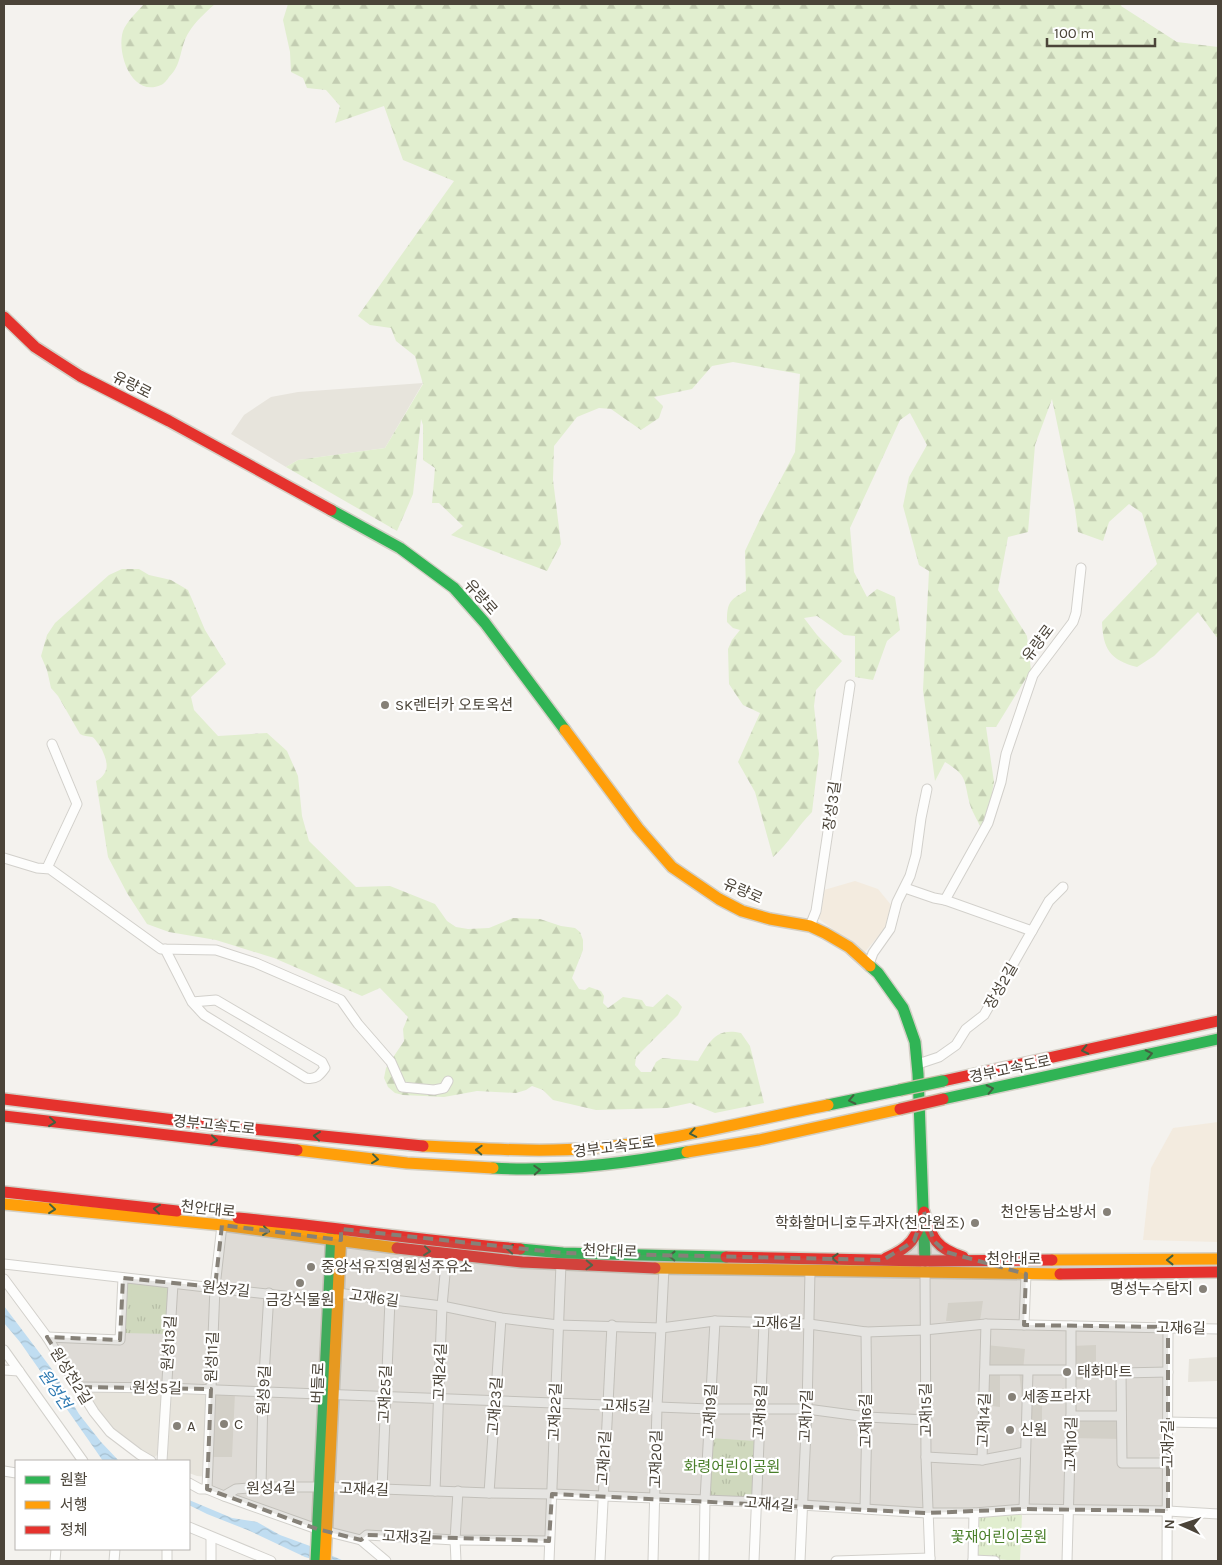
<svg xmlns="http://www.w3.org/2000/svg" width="1222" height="1565" font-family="Karla,'Noto Sans KR',sans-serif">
	<defs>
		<pattern id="grass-tufts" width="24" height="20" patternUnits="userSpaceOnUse" patternTransform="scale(1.25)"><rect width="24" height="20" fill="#e1eecf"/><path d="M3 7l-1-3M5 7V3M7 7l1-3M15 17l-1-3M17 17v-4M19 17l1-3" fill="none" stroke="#c3cdb2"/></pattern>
		<pattern id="forest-firs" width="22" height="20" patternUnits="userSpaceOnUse" patternTransform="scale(1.25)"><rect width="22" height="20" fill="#e1eecf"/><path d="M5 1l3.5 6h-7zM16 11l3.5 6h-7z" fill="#c3cdb2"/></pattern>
		<pattern id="water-waves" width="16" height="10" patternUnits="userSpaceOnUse" patternTransform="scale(1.25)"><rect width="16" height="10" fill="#c0ddf1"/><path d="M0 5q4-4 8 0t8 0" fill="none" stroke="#a6bfcf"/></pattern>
	</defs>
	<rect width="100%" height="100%" fill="#f4f2ee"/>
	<!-- residential -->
	<g fill="#e7e4dc">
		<path d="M423,383l-38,65 -87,12 -12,7 -55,-33 13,-19 27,-18 27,-5z"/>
		<path d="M983,1301l-3,20h-34l2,-18z"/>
		<path d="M986,1345l39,4 -2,22 4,20 15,-2v46l-16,1 -7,-65h-19v36l-16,-2z"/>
		<path d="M1096,1345v33l-24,2 -1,-34z"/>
		<path d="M1218,1357l-1,24 -29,1 1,-23z"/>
		<path d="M92,1386l71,6 -6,63 -3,3 -12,-5 -29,-22 -16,-19 -9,-17z"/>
		<path d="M172,1390l63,3 -3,64h-23l-1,20 -11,-1 -8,-3v-12h-24l4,-68z"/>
		<path d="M1071,1419l50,1v19l-50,-1z"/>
	</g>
	<!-- commercial -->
	<g fill="#f3ebdf">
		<path d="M855,881l23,8 13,16 -5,22 -22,26 -46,-35 3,-5 3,-23z"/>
		<path d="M1218,1122v120l-75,-2 8,-72 22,-40z"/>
	</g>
	<!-- grass -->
	<g fill="url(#grass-tufts)">
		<path d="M127,1278l41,5 -2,51 -43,-1z"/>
		<path d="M710,1438l45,3 -1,53 -2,3 -41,-1 -3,-3z"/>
		<path d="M981,1513l41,2 -2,46 -41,-3 -3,-2 1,-38z"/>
	</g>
	<!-- forest -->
	<g fill="url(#forest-firs)">
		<path d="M144,4h71c-9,8 -20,18 -26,28 -10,15 -6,31 -20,45 -2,3 -5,7 -8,8 -29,13 -45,-32 -38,-54 4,-10 14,-19 21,-27z"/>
		<path d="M288,4h834l-1,2 56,36 41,5v592l-20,-27 -44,44 -17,11c-27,-7 -34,-18 -35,-45l55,-58 -15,-51 -13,-9 -20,18 -6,19 -25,-9 -3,-23 -23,-110 -17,46 -7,87 -20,5 -10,53 29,46 4,34 -35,57h-10l8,55 -4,23 -9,23c-4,-9 -10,-18 -12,-27 -5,-23 -3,-26 -24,-39l-10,19 -12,-91 6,-119 -10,-6 -16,-59 6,-29 18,-32 -17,-32 -10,7 -50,108 4,44 13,25 10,-8 18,8 5,33 -13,11 -14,39 -18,-3v-41l-11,-1 -27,-19 -13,2 13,17 25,26 -26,29 -2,16 5,48 -7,58c-14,14 -24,32 -39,45l-18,-65 -17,-30 22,-49 -17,-8 -14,-21 -1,-35 4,-9 8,-10 -7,-2 -6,-6c0,-19 2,-22 19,-31l-1,-40 16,-34 34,-65 5,-78 -67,-12 -21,4 -20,23 -38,8 9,9 -4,12 -18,12 -30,-21 -12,-1 -22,9 -23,29 -1,34 8,64 -14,27 -96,-36 12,-9 -24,-23h-7l3,-35 -12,-8v-35l-2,-6 -8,75 -16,37 -111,-64 12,-7 87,-12 38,-64 -8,-28 -19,-15 -5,-13 -21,-3 -12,-9 96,-135 -51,-21 -19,-54 -49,17 5,-17 -14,-16 -19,-2 -4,-10 -12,-6 -1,-20 -7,-32z"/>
		<path d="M122,569h17l10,6 22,5 17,10 17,40 21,34 -35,33 3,13 24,26 49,-3 20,18 11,25 4,40 7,25 47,46 34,-1 45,18 12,17 9,6 12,2 21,-1 24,-10 27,1 21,7 14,2 5,4 3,8v10l-11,28 7,11 6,1 4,-3 12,4 3,5 -1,7 5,5 15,-11 19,3 4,6 7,1 14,-13 10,7 5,6 -4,8 -42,42 -1,8 6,7h10l5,-10 6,-4 36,3c11,-19 18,-34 43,-28l9,13 14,57 -49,10 -25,-10 -23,5 -71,2 -43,-10 -10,-10 -11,-4 -6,4 -10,3 -39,-2 -33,6 -41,-2 -8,-2 -7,-6 -4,-9 2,-10 18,-27 -1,-12 5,-12 -28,-29 -18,8 -88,-38 -58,-18 -47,-8 -22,-8 -20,-31 -19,-36 -12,-76c16,-9 11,-22 4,-35 -2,-2 -5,-8 -8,-9 -4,-1 -9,-1 -12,-3l-22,-38 -7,-8 -4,-18 -6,-14 6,-21 8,-12 54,-48z"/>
	</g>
	<!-- garden -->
	<path fill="#e1eecf" d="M132,1283l27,2 -2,19 -26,-2z"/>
	<!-- water -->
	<g fill="url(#water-waves)">
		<path d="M4,1306l47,62 28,46 22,28 18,19h-16l-9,-13 -74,-106 -16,-19z"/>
		<path d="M189,1500l43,18 25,4 23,13 30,11 34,15h-26l-13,-4 -55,-26 -43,-17 -18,-9z"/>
	</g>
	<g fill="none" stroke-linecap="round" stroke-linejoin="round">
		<defs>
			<g id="street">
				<path d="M4,858l33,10 13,1 111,80 55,1 40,13 85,37 17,24 33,38 11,25 32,3 10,-2 4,-7"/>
				<path d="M47,868l30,-64 -25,-60"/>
				<path d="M905,888l29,10 11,2 43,-77 13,-41 5,-28 27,-79 40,-53 3,-9 5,-45"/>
				<path d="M945,900l87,31"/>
				<path d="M810,926l6,-15 34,-226"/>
				<path d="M165,949l27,53 12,13 102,63c10,2 14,-3 19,-10l-3,-6 -106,-62 -24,2"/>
				<path d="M869,964l4,-11 17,-24 7,-27 13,-26 6,-21 5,-37 6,-29"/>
				<path d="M918,1064l21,-7 17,-12 10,-16 18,-14 65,-114 14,-14"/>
				<path d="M4,1264l324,37"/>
				<path d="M925,1269l1,188 4,104"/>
				<path d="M4,1279l43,58 47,75 16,20 29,22 12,7"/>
				<path d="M337,1293l105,13 59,12 57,7 103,3 54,-7 94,3 57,8 58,-2 62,-6 232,5"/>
				<path d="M1024,1325l2,-51"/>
				<path d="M47,1337l73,3 3,-62"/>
				<path d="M4,1350l79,111"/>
				<path d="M4,1370l15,1"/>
				<path d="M985,1370h87"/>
				<path d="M1168,1372l-47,1 1,90h46"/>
				<path d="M79,1387l87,1 544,21h97l60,8 60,3"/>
				<path d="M1071,1416h50"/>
				<path d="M1167,1422l51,1"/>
				<path d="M926,1457l56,3 43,-8"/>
				<path d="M982,1460l4,-136"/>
				<path d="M162,1461l11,-177"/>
				<path d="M4,1471l12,2"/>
				<path d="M189,1483l11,6h7l17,7 93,33 44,11 25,21"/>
				<path d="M261,1487l2,-95 6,-99"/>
				<path d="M207,1489l8,-202 7,-62"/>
				<path d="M382,1489l8,-189"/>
				<path d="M435,1491l7,-185 5,-53"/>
				<path d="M489,1493l12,-175"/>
				<path d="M224,1496l12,-7 25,-2h68l160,6 63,1 204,8 171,11h47l50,-4 144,2 50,3"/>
				<path d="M865,1509l2,-92 -1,-85"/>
				<path d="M1024,1509l4,-138"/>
				<path d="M189,1527l82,34"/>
				<path d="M361,1540l6,-5 88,5 94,1"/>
				<path d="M973,1560l22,1"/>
				<path d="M55,1561l1,-12"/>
				<path d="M114,1561l1,-12"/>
				<path d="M167,1561v-12"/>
				<path d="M211,1561v-24"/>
				<path d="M456,1561l-1,-21 3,-49"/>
				<path d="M549,1561l12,-297"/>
				<path d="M600,1561l12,-236"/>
				<path d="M653,1561l4,-154 7,-139"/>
				<path d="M704,1561l1,-61 10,-179"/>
				<path d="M754,1561l10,-238"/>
				<path d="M800,1561l7,-152 3,-138"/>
				<path d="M836,1561l94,-3"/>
				<path d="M973,1561l1,-48"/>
				<path d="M1067,1561l4,-145v-90"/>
				<path d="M1167,1561l1,-234"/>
			</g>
			<g id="fast">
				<path d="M331,510l69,38 54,40 31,35 80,107"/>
				<path d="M870,966l8,7 25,35 12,34 3,32 7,187"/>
				<path d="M943,1099l275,-60"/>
				<path d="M828,1105l72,-15"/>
				<path d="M493,1168c66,4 130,-4 194,-16"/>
				<path d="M520,1249l43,4 163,4"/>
				<path d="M316,1561l16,-330"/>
			</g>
			<g id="slow">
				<path d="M565,730l73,98 34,39 47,32 23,12 28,8 40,7 15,7 24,14 21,19"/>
				<path d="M423,1146c57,2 113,7 170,2 78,-6 158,-28 235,-43"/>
				<path d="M297,1150l110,13 86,5"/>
				<path d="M687,1152l72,-12 141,-31"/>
				<path d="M4,1204l218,21 175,23"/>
				<path d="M1052,1260l166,-1"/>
				<path d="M655,1268l405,6"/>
				<path d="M325,1561l16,-328"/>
			</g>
			<g id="jam">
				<path d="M4,317l31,30 45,29 89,45 162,89"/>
				<path d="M943,1081l275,-60"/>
				<path d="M4,1099l219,27 200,20"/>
				<path d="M4,1116l293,34"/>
				<path d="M4,1192l173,19"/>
				<path d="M924,1212c8,27 12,36 39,45"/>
				<path d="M238,1218c94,9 188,23 282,31"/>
				<path d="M397,1248l125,14 133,6"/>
				<path d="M726,1257l199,4 127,-1"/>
				<path d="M886,1258c25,-11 30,-19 38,-45"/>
				<path d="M1060,1274l158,-2"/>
			</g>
		</defs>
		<!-- street casing -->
		<use href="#street" stroke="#d2d0cb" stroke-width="11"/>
		<!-- fast casing -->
		<use href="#fast" stroke="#d3cfc5" stroke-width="14"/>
		<!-- slow casing -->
		<use href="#slow" stroke="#d3cfc5" stroke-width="14"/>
		<!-- jam casing -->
		<use href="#jam" stroke="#d3cfc5" stroke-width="14"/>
		<!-- street -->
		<use href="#street" stroke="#fdfdfc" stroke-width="9"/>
		<!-- fast -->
		<use href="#fast" stroke="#30b455" stroke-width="11"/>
		<!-- slow -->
		<use href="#slow" stroke="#ff9f0a" stroke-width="11"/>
		<!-- jam -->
		<use href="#jam" stroke="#e5322d" stroke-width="11"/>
		<defs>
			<path id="fast-bridge" d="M900,1090l43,-9"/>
			<path id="jam-bridge" d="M900,1109l43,-10"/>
		</defs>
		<!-- fast-bridge casing -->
		<use href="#fast-bridge" stroke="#ccbfa9" stroke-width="14" stroke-linecap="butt"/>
		<!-- jam-bridge casing -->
		<use href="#jam-bridge" stroke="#ccbfa9" stroke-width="14" stroke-linecap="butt"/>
		<!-- fast-bridge -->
		<use href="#fast-bridge" stroke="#30b455" stroke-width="11"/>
		<!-- jam-bridge -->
		<use href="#jam-bridge" stroke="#e5322d" stroke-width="11"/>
	</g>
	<!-- one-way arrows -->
	<defs><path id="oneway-chevron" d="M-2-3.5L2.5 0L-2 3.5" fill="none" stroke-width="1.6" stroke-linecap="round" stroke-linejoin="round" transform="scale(1.25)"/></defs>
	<g stroke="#446040">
		<use href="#oneway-chevron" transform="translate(1085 1050) rotate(168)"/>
		<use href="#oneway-chevron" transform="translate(1149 1054) rotate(-12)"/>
		<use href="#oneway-chevron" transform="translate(990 1089) rotate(-12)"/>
		<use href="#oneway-chevron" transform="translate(852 1100) rotate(168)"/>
		<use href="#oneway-chevron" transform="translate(52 1122) rotate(6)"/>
		<use href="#oneway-chevron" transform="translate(693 1133) rotate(169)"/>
		<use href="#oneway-chevron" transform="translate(317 1136) rotate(-174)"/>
		<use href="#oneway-chevron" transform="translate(214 1140) rotate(6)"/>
		<use href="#oneway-chevron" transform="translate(479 1150) rotate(-178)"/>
		<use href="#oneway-chevron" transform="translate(375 1159) rotate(7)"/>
		<use href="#oneway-chevron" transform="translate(537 1170) rotate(-3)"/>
		<use href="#oneway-chevron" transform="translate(52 1209) rotate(6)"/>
		<use href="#oneway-chevron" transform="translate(157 1209) rotate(-174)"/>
		<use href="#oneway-chevron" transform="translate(266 1231) rotate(7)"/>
		<use href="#oneway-chevron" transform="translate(510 1249) rotate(-175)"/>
		<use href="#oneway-chevron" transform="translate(427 1251) rotate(6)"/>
		<use href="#oneway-chevron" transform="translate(672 1256) rotate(-179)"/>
		<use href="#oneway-chevron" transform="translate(835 1258) rotate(-178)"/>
		<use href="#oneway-chevron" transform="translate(1170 1260) rotate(180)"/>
		<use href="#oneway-chevron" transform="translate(589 1265) rotate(2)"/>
	</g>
	<!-- marked area -->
	<path fill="#868178" fill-opacity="0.2" stroke="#868178" stroke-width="4" stroke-dasharray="10 6" stroke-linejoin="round" d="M924,1212l10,29 12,11 80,22 -2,51 144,2v184l-144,-2 -97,4 -375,-19 -3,47 -182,-6 -6,5 -44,-11 -110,-40 4,-100 -132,-2 -32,-50 73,3 3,-62 92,9 7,-62 119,15v-11l222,24 320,7 31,-19z"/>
	<!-- markers -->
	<g fill="#868178" stroke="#fff" stroke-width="2">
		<circle cx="385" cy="705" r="5"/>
		<circle cx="1107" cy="1212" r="5"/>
		<circle cx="975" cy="1223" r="5"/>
		<circle cx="311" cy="1267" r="5"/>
		<circle cx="300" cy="1283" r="5"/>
		<circle cx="1203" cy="1289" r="5"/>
		<circle cx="1067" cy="1372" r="5"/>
		<circle cx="1012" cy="1397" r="5"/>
		<circle cx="224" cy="1424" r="5"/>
		<circle cx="177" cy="1426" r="5"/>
		<circle cx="1010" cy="1430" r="5"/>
	</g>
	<g text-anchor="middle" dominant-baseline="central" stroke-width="4.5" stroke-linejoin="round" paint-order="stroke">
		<!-- street labels -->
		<g font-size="15" fill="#4b4439" stroke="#fff">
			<text transform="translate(132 385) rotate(27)">유량로</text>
			<text transform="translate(481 597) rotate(49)">유량로</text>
			<text transform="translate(1038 643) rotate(-53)">유량로</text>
			<text transform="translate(832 806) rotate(-82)">장성3길</text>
			<text transform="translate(743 891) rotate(24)">유량로</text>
			<text transform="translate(1001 986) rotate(-60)">장성2길</text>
			<text transform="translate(1010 1069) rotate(-12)">경부고속도로</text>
			<text transform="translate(214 1125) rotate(6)">경부고속도로</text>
			<text transform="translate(614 1147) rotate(-7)">경부고속도로</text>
			<text transform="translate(208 1209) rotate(6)">천안대로</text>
			<text transform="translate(610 1251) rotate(2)">천안대로</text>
			<text x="1014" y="1259">천안대로</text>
			<text transform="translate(226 1289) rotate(6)">원성7길</text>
			<text transform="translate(374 1298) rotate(8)">고재6길</text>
			<text transform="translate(777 1323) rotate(1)">고재6길</text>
			<text transform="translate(1181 1328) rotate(1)">고재6길</text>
			<text transform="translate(169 1343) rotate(-86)">원성13길</text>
			<text transform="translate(212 1357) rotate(-88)">원성11길</text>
			<text transform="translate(440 1372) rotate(-88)">고재24길</text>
			<text transform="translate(71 1376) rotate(58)">원성천2길</text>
			<text transform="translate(318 1383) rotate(-88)">버들로</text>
			<text transform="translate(157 1388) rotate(1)">원성5길</text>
			<text transform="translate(264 1390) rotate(-88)">원성9길</text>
			<text transform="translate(385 1394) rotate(-88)">고재25길</text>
			<text transform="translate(495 1406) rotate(-86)">고재23길</text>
			<text transform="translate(626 1406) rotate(2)">고재5길</text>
			<text transform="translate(926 1410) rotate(-91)">고재15길</text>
			<text transform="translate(710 1411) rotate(-87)">고재19길</text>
			<text transform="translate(555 1412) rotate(-88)">고재22길</text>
			<text transform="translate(760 1412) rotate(-87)">고재18길</text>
			<text transform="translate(806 1416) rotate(-88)">고재17길</text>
			<text transform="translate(984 1420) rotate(-88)">고재14길</text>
			<text transform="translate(866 1421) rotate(-90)">고재16길</text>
			<text transform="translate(1071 1444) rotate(-89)">고재10길</text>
			<text transform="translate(1168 1444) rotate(-90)">고재7길</text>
			<text transform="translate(604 1458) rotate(-87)">고재21길</text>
			<text transform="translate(656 1459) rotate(-89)">고재20길</text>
			<text transform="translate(271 1488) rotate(-1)">원성4길</text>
			<text transform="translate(364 1489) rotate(2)">고재4길</text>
			<text transform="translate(769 1504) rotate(4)">고재4길</text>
			<text transform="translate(407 1537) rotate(3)">고재3길</text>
		</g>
		<!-- poi labels -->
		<g font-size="15" fill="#4b4439" stroke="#fff" text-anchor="start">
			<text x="395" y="705">SK렌터카 오토옥션</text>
			<text x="1097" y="1212" text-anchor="end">천안동남소방서</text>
			<text x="965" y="1223" text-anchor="end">학화할머니호두과자(천안원조)</text>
			<text x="321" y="1267">중앙석유직영원성주유소</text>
			<text x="1193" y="1289" text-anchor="end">명성누수탐지</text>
			<text x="300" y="1300" text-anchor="middle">금강식물원</text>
			<text x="1077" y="1372">태화마트</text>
			<text x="1022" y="1397">세종프라자</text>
			<text x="234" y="1424">C</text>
			<text x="187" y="1426">A</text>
			<text x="1020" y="1430">신원</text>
		</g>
		<!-- park labels -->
		<g font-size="15" fill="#4a7f2a" stroke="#fff">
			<text x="732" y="1467">화령어린이공원</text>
			<text x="999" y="1537">꽃재어린이공원</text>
		</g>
		<!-- water labels -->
		<g font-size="16" font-style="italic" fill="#2e7ab2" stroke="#fff">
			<text transform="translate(55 1389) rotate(56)">원성천</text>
		</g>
	</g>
	<!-- border -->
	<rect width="1222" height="1565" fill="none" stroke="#4b4439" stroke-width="10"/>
	<!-- legend -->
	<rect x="15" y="1460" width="175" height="90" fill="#ffffff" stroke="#b7b4b0"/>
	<rect x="25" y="1476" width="25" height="8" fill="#30b455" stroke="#b7b4b0"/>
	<text x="60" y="1485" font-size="15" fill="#4b4439">원활</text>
	<rect x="25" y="1501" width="25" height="8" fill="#ff9f0a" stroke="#b7b4b0"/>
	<text x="60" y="1510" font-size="15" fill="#4b4439">서행</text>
	<rect x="25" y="1526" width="25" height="8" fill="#e5322d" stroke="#b7b4b0"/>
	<text x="60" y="1535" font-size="15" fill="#4b4439">정체</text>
	<!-- north arrow -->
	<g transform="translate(1182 1525) rotate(273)" stroke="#ffffff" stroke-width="4" paint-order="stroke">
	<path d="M0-4L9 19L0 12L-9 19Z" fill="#4b4439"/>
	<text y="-8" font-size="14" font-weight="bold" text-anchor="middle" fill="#4b4439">N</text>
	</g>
	<!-- scale -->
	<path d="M1047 38v8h108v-8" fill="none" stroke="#4b4439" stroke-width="2.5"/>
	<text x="1054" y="38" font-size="15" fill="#4b4439" stroke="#ffffff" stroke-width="4" paint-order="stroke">100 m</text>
</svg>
